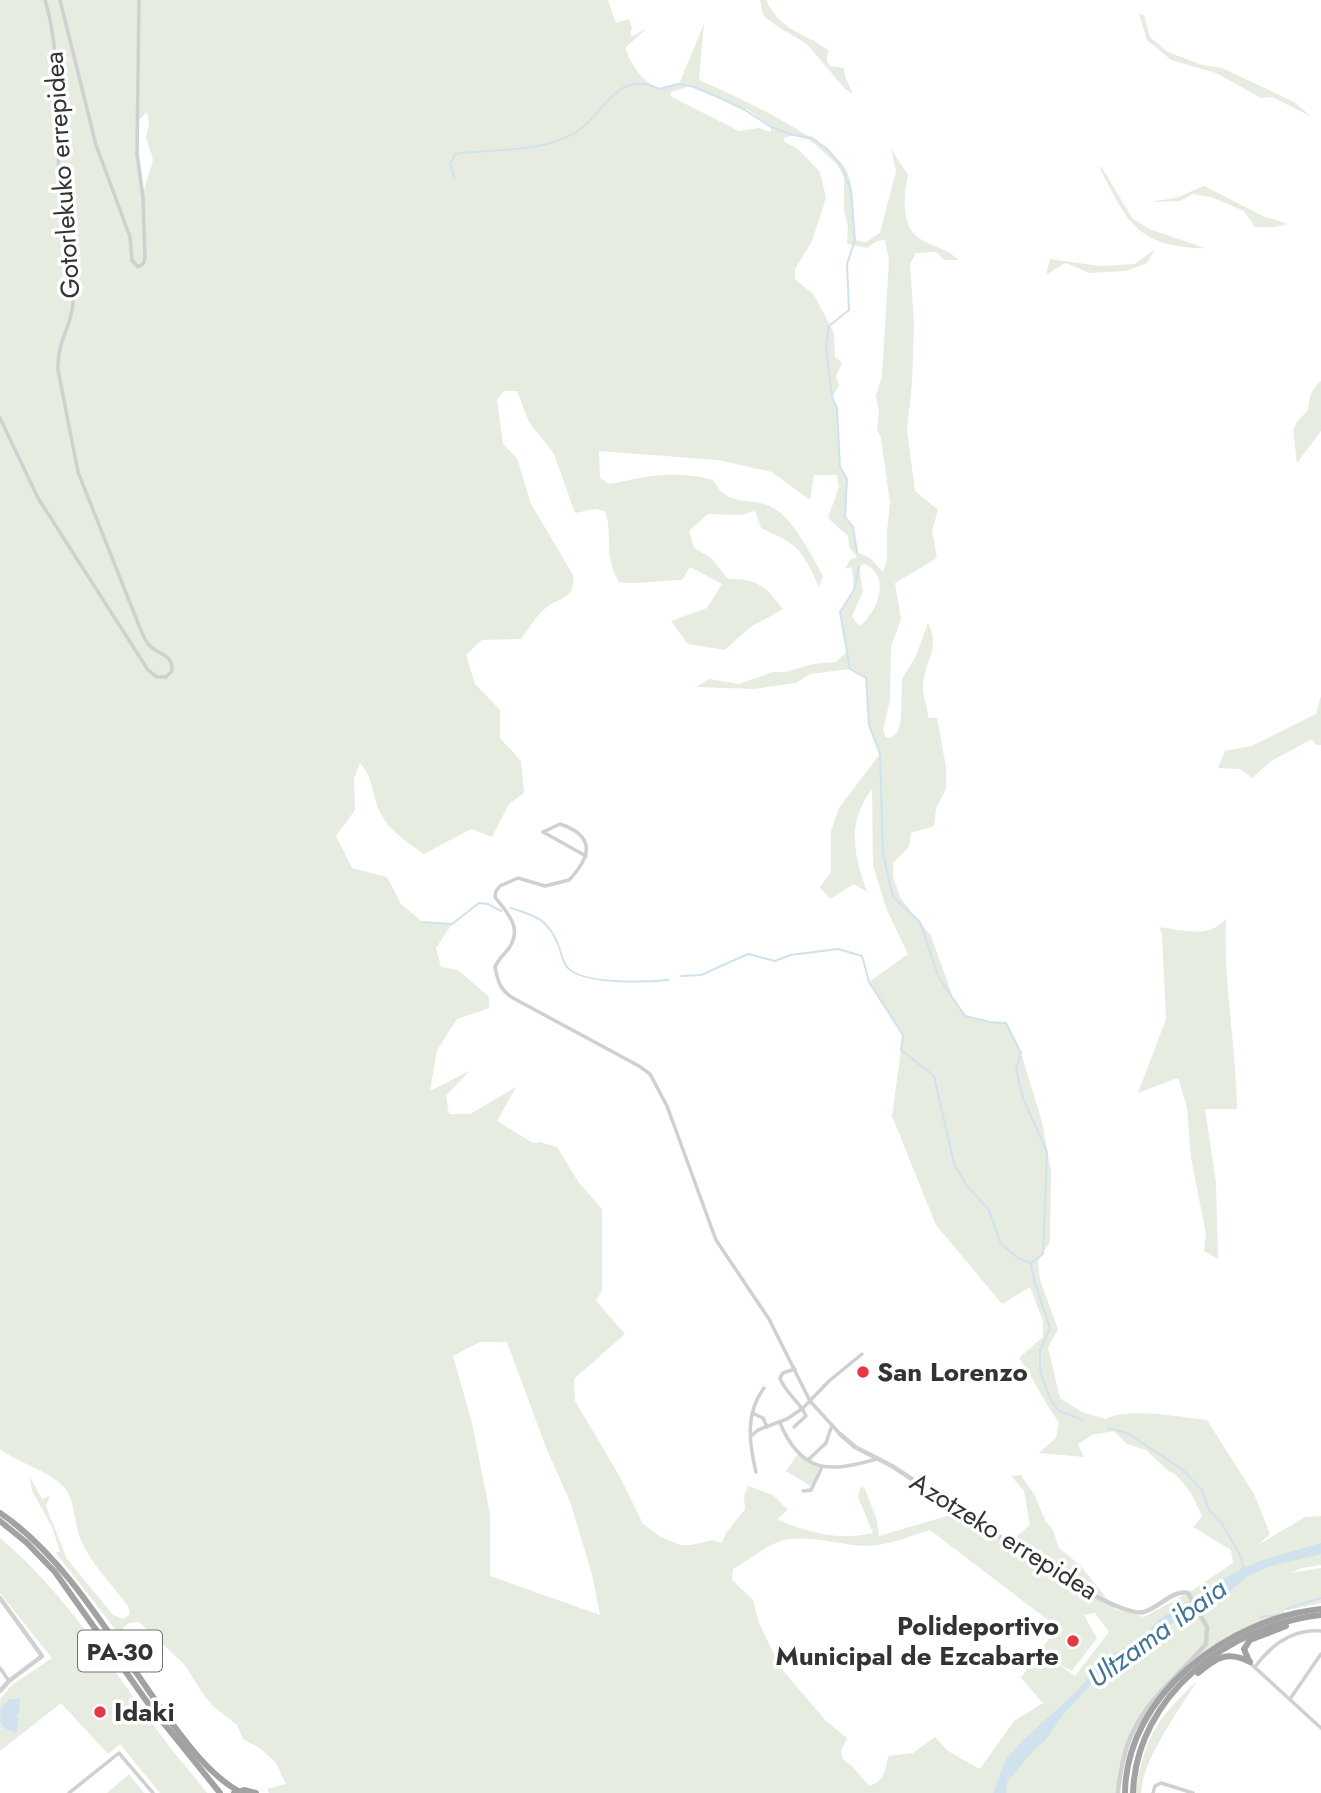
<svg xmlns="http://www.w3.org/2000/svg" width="1321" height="1793" font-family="Jost,sans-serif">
	<rect width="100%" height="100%" fill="#fff"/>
	<!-- green -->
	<g fill="#e6ecdf" fill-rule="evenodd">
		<path d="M0,0h608l8,23 13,-4 3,8 -2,8 3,1 14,-8 -22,20c7,18 16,32 34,41l20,-5 25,-60 -5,56c35,15 130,59 147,90 9,15 7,52 9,70l11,2 14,-9 16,-62 -5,-22 17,26c-4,17 -7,46 7,60 12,11 32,12 43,25h-14l-8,-8 -20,1 -6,11 4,60 -2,59 -5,47 8,61 23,19 -6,21 5,27 -42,25 6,36 -10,28 -1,53 -7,30 3,7 5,1 7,-7 3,-12 1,-40 14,-23 12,-33c13,25 -3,37 -5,61 -1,11 5,23 5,34h9l9,49v22l-10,19 -2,18 -23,7 -2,14 -16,16v14l8,22 30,37 23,64 11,15 25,7 16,1 15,30 21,69 9,49 -1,71 -12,19 2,19 18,49 -10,19 12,50 22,14 23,7c25,-12 75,-2 102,1l47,74 16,40 -12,11 47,-28 16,-1v49l-19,3 -12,5 31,-5v35l-37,8 2,4 -68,30 -77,69 -19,49 -3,3 -2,27h-848l-2,-4 19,-5 -10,-21 -15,-14 -18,-10 -6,-14 -24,-19 -12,-15 -16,-26 -46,-43 -10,1 -6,5v11l-68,-87h5l-8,-25 -20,-36 -2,-14 12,22 8,-3 -4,10 21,53 46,56 10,4 7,-5 -2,-8c-15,-21 -41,-46 -49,-71 -4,-12 -6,-39 -14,-47 -17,-18 -45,-24 -65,-39zM691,86l59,25 21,15v6l-12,-4 -20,3 -69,-35 1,-4zM147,112l2,12 -3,13 7,23 -9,30 -5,-36v-34zM793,135l16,5 8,6 19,17 8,14v32l4,18 -1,17 20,4 10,-7 8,-1 4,20 -7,116 -6,20 3,16 -2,17 4,9 9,65 -3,27v30l-4,12 -13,-14 -13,-6 -4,-25 -8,-10 2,-38 -7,-12 -3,-59 -5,-11 7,-11 -3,-10 6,-13 -7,-6 -1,-24 -20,-38 -19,-16v-10l17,-28 14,-43 -6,-26 -22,-23 -13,-7 -1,-4zM504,391h13l12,31 25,32 21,59 20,-4 10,2c9,27 -3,41 14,71 20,3 41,-2 63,-2l8,-13 32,17 -15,24 -36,13 17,23 37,6 24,-22 34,-19c-18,-23 -26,-31 -55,-30l-18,-22 -16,-9 -5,-17 19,-17 33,1 14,-4 6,17c39,18 40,20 58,59l4,-11c-12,-21 -28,-54 -48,-67 -24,-15 -45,2 -62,-29 -37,-10 -66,-4 -103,4l-10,-6 -1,-27 119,9 54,12 38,28 4,-25h23l2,12 -11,31 20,18 1,11 8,10 -7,3 -5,9 7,-2 2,23 -14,22 7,39 -11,11 -23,2 -27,8h-13l-34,12 -30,-5 -13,8 58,2 42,-6 14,-9 40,-5 16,9 3,47 11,29 -41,54 -8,23v41l-11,15 10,12 24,-15 13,8c-13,-37 -21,-69 5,-103l1,76 13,43 22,46 -39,28 34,53 -11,81 44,109 66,79 28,-17 13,34v16l-24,21c15,20 24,44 40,64l-3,16 -17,15 45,4 -6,-13 14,-9 22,-4 13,13 19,6 20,19 11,7 14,17 11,23 -9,11 38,23 2,13 -42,28 -47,26 -29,-8 -35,-44 -21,-17 -6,-18 -7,-8 -11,-26 -14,-21 -10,1 13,15 6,34 -19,17 -41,-26 -6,1 -7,-4 -78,23 -2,-16 -13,-33 -4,1 -2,9 15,36c-33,8 -66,0 -96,-14l11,-9 -15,-15 -25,-9 -4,10 1,13 -19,24 -4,10 -10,-3 -20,5h-12l-19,-8 -18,-13 -23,-47 -45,-76 -1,-22 51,-45 -29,-33 6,-11v-81l-23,-26 -22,-36 -17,-5 -7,1 -36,-22 19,-34 -46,27h-21l-3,-18 23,-25 -39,20 7,-41 20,-31 32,-11v-11l-31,-27 -17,-3 -5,-19 16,-24 -29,-2 -22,-18 -14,-27 -35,-9 -16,-32 19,-26 -1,-31 6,-16c13,14 12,30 19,47 9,20 28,32 45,44l47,-25 21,8 17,-33 15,-11 -3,-32 -21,-23v-28l-25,-26 -9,-29 16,-15 39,-1c8,-10 16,-25 26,-32 16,-11 28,-8 26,-32l-42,-71 -14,-46 -14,-14 -6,-44zM864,564c27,10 15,46 -3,61l-4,-1 -5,-8 11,-25 -4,-24zM480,1342h27l38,103 26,59 22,74 7,37 -110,-39v-62l-18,-91 -19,-67zM930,1530l127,97 -36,51 22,25 -29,18 -34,48 -32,-18 -13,-14 -22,16 -25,3c-2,14 -4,26 -19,30l-17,-20 -9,-7 -2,-8 6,-13 -21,-17 -46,-54 -21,-44 -6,-23 -21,-20 1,-11c19,-10 35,-27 57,-30 25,-3 52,6 76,7 22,0 43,-10 64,-16zM1095,1613l14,19 -34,44 -19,-14 16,9 25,-33 -13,-23z"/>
		<path d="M760,0h6c15,32 36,31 62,50l-1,11 3,5 14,2 1,9 8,17 -9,-6 -37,-44 -29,-17 -15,-12z"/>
		<path d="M1139,14l5,1 6,22 18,15 34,13 20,3 72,34 18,15 -40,-20 -11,1 -45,-25 -45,-13 -24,-20z"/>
		<path d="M1101,166l31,52 17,11 56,19c-10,1 -18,-1 -27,-2 -48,-7 -57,-39 -78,-77z"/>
		<path d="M1204,186l59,30 25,8 -14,3h-19l-11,-16 -33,-14 -18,-3 -13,7 -28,1c9,-3 20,-2 29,-6 8,-3 14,-7 23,-10z"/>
		<path d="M1155,249l-8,14 -21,8 -36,2 -25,-10 -19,12 4,-16 50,7 35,-2z"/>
		<path d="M1321,381v50l-24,32 -4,-33 4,-8 11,-12c1,-14 3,-20 13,-29z"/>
		<path d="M1321,696v49h-5l-4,-6 -41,22 -19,17 -12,-9 -22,-1 7,-17 27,-5 64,-32z"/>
		<path d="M1226,919c-3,63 10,126 11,190h-32l11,74 2,76 -14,-8 2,-17 -15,-76 -4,-51 -9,-29 -40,15 28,-74 -4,-85 -3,-7c25,3 49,12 67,-8z"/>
		<path d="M799,1452l21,15 -9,19 -25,-15z"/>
		<path d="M0,1538c66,55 112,131 163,200 13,19 30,36 44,55h-47l-40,-49 -12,10 -47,-51 -61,48v-52l12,-14 40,-27 -52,-65z"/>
		<path d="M1197,1681c-18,29 -55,79 -56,112h-6c10,-56 21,-74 62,-112z"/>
		<path d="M129,1774l15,19h-37z"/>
	</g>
	<!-- water -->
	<g fill="#cfe2ee">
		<path d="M1321,1550v4l-50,12 -23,10 -37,30 -16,5 -40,22 -9,11 -41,25 -43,47 -17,25 -11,9 -27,32 -1,11h-13l13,-34 16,-18 52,-47 29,-33 41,-26 16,-16 84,-52z"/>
		<path d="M10,1699h10l-1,14 -3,2 2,3 -1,15 -11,-4 -6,-8 1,-14z"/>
	</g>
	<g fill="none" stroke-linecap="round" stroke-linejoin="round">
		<!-- stream -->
		<g stroke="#cfe2ee" stroke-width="2">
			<path d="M454,177l-4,-13 5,-10c41,-6 85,0 121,-22 28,-17 40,-64 83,-43l19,-5 13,2 27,11 27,13 26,17 22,8 19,3 15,11 15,17 9,25 4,49 -8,24 2,46 -20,16 -3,18 6,53 5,11 3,59 7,12 -2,38 8,10 4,25"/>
			<path d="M859,567l-5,23 -14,22 10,57 16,9 3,47 11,29 3,100 10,43 27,25 19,56 26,38 25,6 16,1 15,30 -5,16 7,29 24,54 -4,102 -12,9"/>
			<path d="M511,908c26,8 38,12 48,39 2,6 4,16 8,20 14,18 80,15 101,13"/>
			<path d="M423,922l29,2 27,-21 9,1 13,7"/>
			<path d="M681,976l20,-1 47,-21 27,7 15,-6 48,-6 24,7 7,26 34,53 -2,15 33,26 20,88 13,22 22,24 12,34 17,14 12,5"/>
			<path d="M1031,1264l4,19 15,45 -10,22v20l10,29 9,12 24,9"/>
			<path d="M1108,1428l19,5 55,36 20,21 7,20 12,12 19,33 4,14"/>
			<path d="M1286,1609l35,-11"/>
			<path d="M1260,1617l19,-2"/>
		</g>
		<!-- river -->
		<path stroke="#cfe2ee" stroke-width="8" d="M1257,1566l64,-19"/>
		<!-- minor -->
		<g stroke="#d0d0d0" stroke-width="3.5">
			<path d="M60,0l36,145 34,92 2,23 6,7 5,-3 2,-6 -2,-60 -6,-44 2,-154"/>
			<path d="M0,418l38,80 110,172 9,7h9l6,-6c1,-17 -13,-16 -23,-26 -5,-6 -8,-15 -11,-22l-60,-151 -20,-102c-1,-30 13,-41 15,-67 3,-45 -10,-89 -14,-133 -5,-56 3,-115 -14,-170"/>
			<path d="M543,832l17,-8c36,12 31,33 9,56l-24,6 -27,-8 -18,8 -4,5 -1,6c12,16 28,30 14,51 -5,7 -11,11 -14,19 3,15 5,23 18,31l126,68 11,8 17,32 49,134 53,79 41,82 30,33"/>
			<path d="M543,832l43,24"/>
			<path d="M752,1413l11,5 4,9"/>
			<path d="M780,1423c22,52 50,49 97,36"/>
			<path d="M794,1427l12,-11c-6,-15 -21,-23 -26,-38l3,-5 12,-4"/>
			<path d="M751,1436l7,-6 29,-11 16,-11 26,-27 33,-27"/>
			<path d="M808,1460l18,-17 6,-18"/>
			<path d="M756,1472c-7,-29 -11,-59 8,-84"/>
			<path d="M803,1491l8,-1 11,-23"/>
			<path d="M1250,1663l71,65"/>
			<path d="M1255,1667c16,-22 37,-38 66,-36"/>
			<path d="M0,1668l9,13"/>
			<path d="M1290,1699l31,-45"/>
			<path d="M69,1793l50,-40 34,40"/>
			<path d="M1153,1793l2,-7 6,-3 32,10"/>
		</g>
		<!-- tertiary -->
		<g stroke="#d0d0d0" stroke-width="4.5">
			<path d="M840,1434l15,13 37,19 181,119c15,7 56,31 71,27 15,-4 29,-23 44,-19l19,34 -1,17c-47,53 -82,71 -88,149"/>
			<path d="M0,1598l42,58 -33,25 -9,10"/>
		</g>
		<!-- trunk -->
		<g stroke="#a2a2a2" stroke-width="6">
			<path d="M0,1513c69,46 119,139 168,205 20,27 41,56 70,73"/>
			<path d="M0,1521l27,22 28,29 95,134 70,87"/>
			<path d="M1249,1661l-5,-12 6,-9 36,-14"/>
			<path d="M1198,1673c18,-15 29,-23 52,-11"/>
			<path d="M234,1793l10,-3 12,3"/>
			<path d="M1125,1793c1,-99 105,-175 196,-184"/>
			<path d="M1133,1793c3,-98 97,-168 188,-178"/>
		</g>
	</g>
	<!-- markers -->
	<g fill="#e63946" stroke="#fff" stroke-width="2.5">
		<circle cx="863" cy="1372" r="7"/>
		<circle cx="1073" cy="1641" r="7"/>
		<circle cx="100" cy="1712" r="7"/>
	</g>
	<g text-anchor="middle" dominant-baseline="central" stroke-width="7" stroke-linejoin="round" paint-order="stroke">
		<!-- shield labels -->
		<rect fill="#fff" stroke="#707070" stroke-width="2" x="78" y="1630.5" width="84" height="41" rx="5"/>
		<g font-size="24" font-weight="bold" fill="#333">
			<text x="120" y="1651">PA-30</text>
		</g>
		<!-- street labels -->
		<g font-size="26" fill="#333" stroke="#fff">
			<text transform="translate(62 175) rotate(-94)">Gotorlekuko errepidea</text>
			<text transform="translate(1004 1536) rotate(32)">Azotzeko errepidea</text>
		</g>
		<!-- poi labels -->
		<g font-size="26" font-weight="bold" fill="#333" stroke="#fff" text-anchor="start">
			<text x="877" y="1372">San Lorenzo</text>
			<text x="1059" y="1626" text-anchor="end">Polideportivo<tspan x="1059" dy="30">Municipal de Ezcabarte</tspan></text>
			<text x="114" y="1712">Idaki</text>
		</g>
		<!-- water labels -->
		<g font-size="28" font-style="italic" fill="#3f7597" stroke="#fff">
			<text transform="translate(1157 1633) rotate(-36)">Ultzama ibaia</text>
		</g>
	</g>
</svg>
